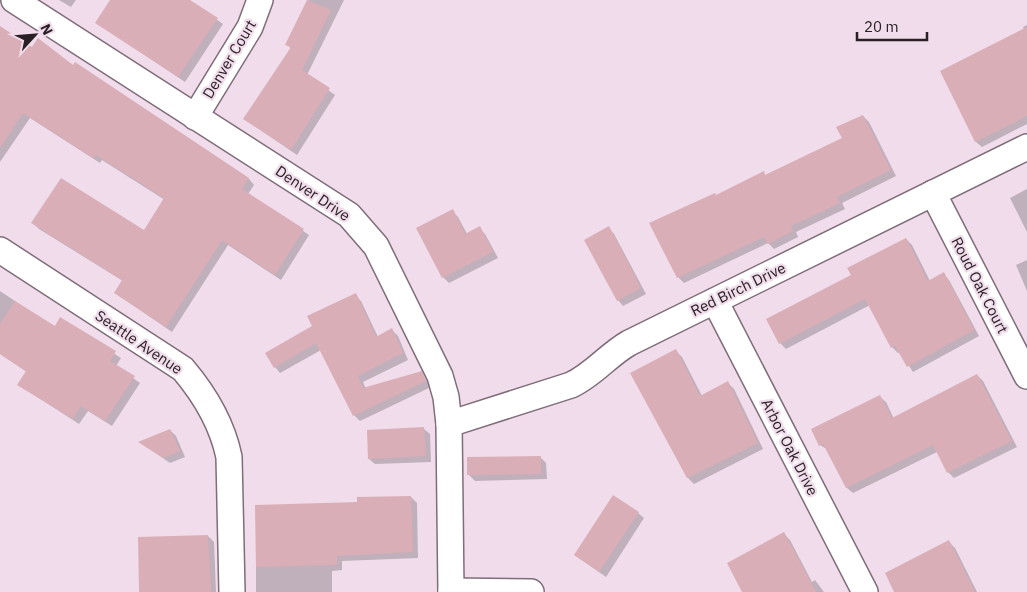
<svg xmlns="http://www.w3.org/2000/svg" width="1027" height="592" font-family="'IBM Plex Sans',sans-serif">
	<rect width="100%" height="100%" fill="#f0dcea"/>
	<!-- shadow -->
	<g fill="#0003">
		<path d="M59,0h17l-5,7z"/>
		<path d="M112,0h76l35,24 -38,58 -88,-59z"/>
		<path d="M308,0h36l-37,75 28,20 -38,60 -53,-36 47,-70 -4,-5z"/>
		<path d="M1027,25v99l-45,23 -6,-5 -35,-70 83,-42 -1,-3z"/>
		<path d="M0,27l32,21 41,19 176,112 5,6 -6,9 61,41 -28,45 -53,-35 -56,87 -57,-39 8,-12 -84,-52 -6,-6 112,8 20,-31 -63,-40 -2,3 -70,-45 -30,44z"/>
		<path d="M863,116l6,6 27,54 -54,27 3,6 -49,23 2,5 -24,12 -6,-6 -84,40 -6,-6 39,-81 46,-23 3,3 77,-38z"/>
		<path d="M1027,189v43l-17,-34z"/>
		<path d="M452,211l6,6 9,17 12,-6 6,6 13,24 -49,25 -6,-6z"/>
		<path d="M609,228l5,6 32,60 -23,12 -5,-6z"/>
		<path d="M906,239l6,6 18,36 13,-7 6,6 30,56 -66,36 -13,-20 -2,1 -6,-6 -22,-42 -84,44 -6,-6 72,-67z"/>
		<path d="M1027,260v31l-11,-26z"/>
		<path d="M0,291l55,37 6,-9 60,39 -5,8 24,17 -28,43 -24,-15 -9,13 -60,-39 8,-13 -27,-18z"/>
		<path d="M355,295l6,6 17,36 14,-7 6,6 10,24 -45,22 3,7 55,-16 10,14 -71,34 -6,-6 -33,-65 -41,23 -5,-6 38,-41z"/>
		<path d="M676,351l6,6 20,39 26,-13 6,6 29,60 -69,35 -6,-6 -56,-105z"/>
		<path d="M977,375l6,6 34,66 -63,31 -6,-6 -11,-20 -84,41 -6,-5 -19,-38 -8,-5 60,-48 6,5 8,17z"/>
		<path d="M424,429l6,5 1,28 -56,2 -6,-5z"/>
		<path d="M170,430l6,6 9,21 -15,6 -29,-20z"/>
		<path d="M540,457l6,6 1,16 -72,2 -6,-6z"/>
		<path d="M411,497l6,6 1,55 -76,3v9l-10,1v21h-76v-86l102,-3z"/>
		<path d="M638,513l6,5 -38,59 -31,-22z"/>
		<path d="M784,534l6,6 22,42 3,-2 9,12h-78z"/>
		<path d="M208,536l6,6 2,50h-76z"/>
		<path d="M949,542l6,6 22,44h-59z"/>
	</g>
	<!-- building -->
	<g fill="#daaeb6">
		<path d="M110,0h80l28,18 -40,59 -83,-54z"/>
		<path d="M307,0l24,10 -29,60 28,18 -39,62 -48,-31 48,-72 -6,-2z"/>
		<path d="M0,26l32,21 6,-9 35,27 2,-3 174,116 -7,11 62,40 -29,46 -53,-35 -56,87 -52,-34 8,-13 -91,-57 30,-45 83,52 20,-32 -68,-43 -3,3 -70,-45 -23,35z"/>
		<path d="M1027,27v89l-52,26 -35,-71z"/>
		<path d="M863,115l28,55 -54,27 3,6 -49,23 2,5 -25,13 -4,-7 -87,41 -28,-55 66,-30 1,2 48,-24 1,4 77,-37 -6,-11z"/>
		<path d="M453,209l12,25 15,-8 13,26 -51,26 -26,-50z"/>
		<path d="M609,226l32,62 -24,13 -33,-61z"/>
		<path d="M906,238l22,43 16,-9 30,58 -67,37 -12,-21 -4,2 -26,-49 -86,45 -13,-25 85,-44 -4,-7z"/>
		<path d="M356,293l20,44 16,-9 11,25 -45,23 5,12 59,-17 4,10 -73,35 -37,-73 -42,25 -9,-15 47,-27 -5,-10z"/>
		<path d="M15,301l40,25 5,-9 56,34 -6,10 25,15 -30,45 -24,-15 -8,13 -56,-34 9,-14 -26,-17v-30z"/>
		<path d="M676,349l24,47 28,-15 30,62 -71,35 -57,-105z"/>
		<path d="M977,374l35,67 -65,32 -14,-28 -87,43 -23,-44 -4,2 -8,-17 69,-34 12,23z"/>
		<path d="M424,427l2,29 -58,3 -1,-29z"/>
		<path d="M170,429l10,22 -17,7 -25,-16z"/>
		<path d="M541,456v18l-74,1v-18z"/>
		<path d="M613,495l26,17 -40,60 -25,-17z"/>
		<path d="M411,496l2,56 -76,4v9l-81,2 -1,-62 102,-3v-5z"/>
		<path d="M784,532l32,60h-74l-15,-29z"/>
		<path d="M208,535l3,57h-72l-1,-55z"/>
		<path d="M949,540l26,52h-81l-9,-19z"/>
	</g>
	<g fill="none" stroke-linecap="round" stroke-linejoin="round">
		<defs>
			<g id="minor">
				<path d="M14,0l335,215 27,31 64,130 6,21 3,27 2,168"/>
				<path d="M195,117l55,-90 10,-27"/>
				<path d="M933,193l94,183"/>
				<path d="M0,250l183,119c22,26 39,54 46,88l3,135"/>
				<path d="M715,301l150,291"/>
				<path d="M449,424l122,-39c22,-10 37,-30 58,-42l398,-196"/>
				<path d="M451,591l80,1"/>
			</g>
		</defs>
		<!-- minor casing -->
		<use href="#minor" stroke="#7f6d7a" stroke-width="28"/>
		<!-- minor -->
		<use href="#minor" stroke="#fff" stroke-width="25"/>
	</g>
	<g text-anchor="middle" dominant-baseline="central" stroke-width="4.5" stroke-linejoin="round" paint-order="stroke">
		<!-- street labels -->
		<g font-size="15" fill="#282025" stroke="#f0dcea">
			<text transform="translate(229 59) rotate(-59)">Denver Court</text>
			<text transform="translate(313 193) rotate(34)">Denver Drive</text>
			<text transform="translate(980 285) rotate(63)">Roud Oak Court</text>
			<text transform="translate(738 289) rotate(-26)">Red Birch Drive</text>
			<text transform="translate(139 342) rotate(34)">Seattle Avenue</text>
			<text transform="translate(790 447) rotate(63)">Arbor Oak Drive</text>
		</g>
	</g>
	<!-- north arrow -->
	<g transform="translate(35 35) rotate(64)" stroke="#f0dcea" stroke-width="4" paint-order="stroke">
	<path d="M0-4L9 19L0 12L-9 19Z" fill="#282025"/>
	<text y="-8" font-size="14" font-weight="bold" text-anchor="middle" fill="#282025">N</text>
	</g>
	<!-- scale -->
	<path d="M857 32v8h70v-8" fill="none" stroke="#282025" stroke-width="2.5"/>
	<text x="864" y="32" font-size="15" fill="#282025" stroke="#f0dcea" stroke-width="4" paint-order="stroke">20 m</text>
</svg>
